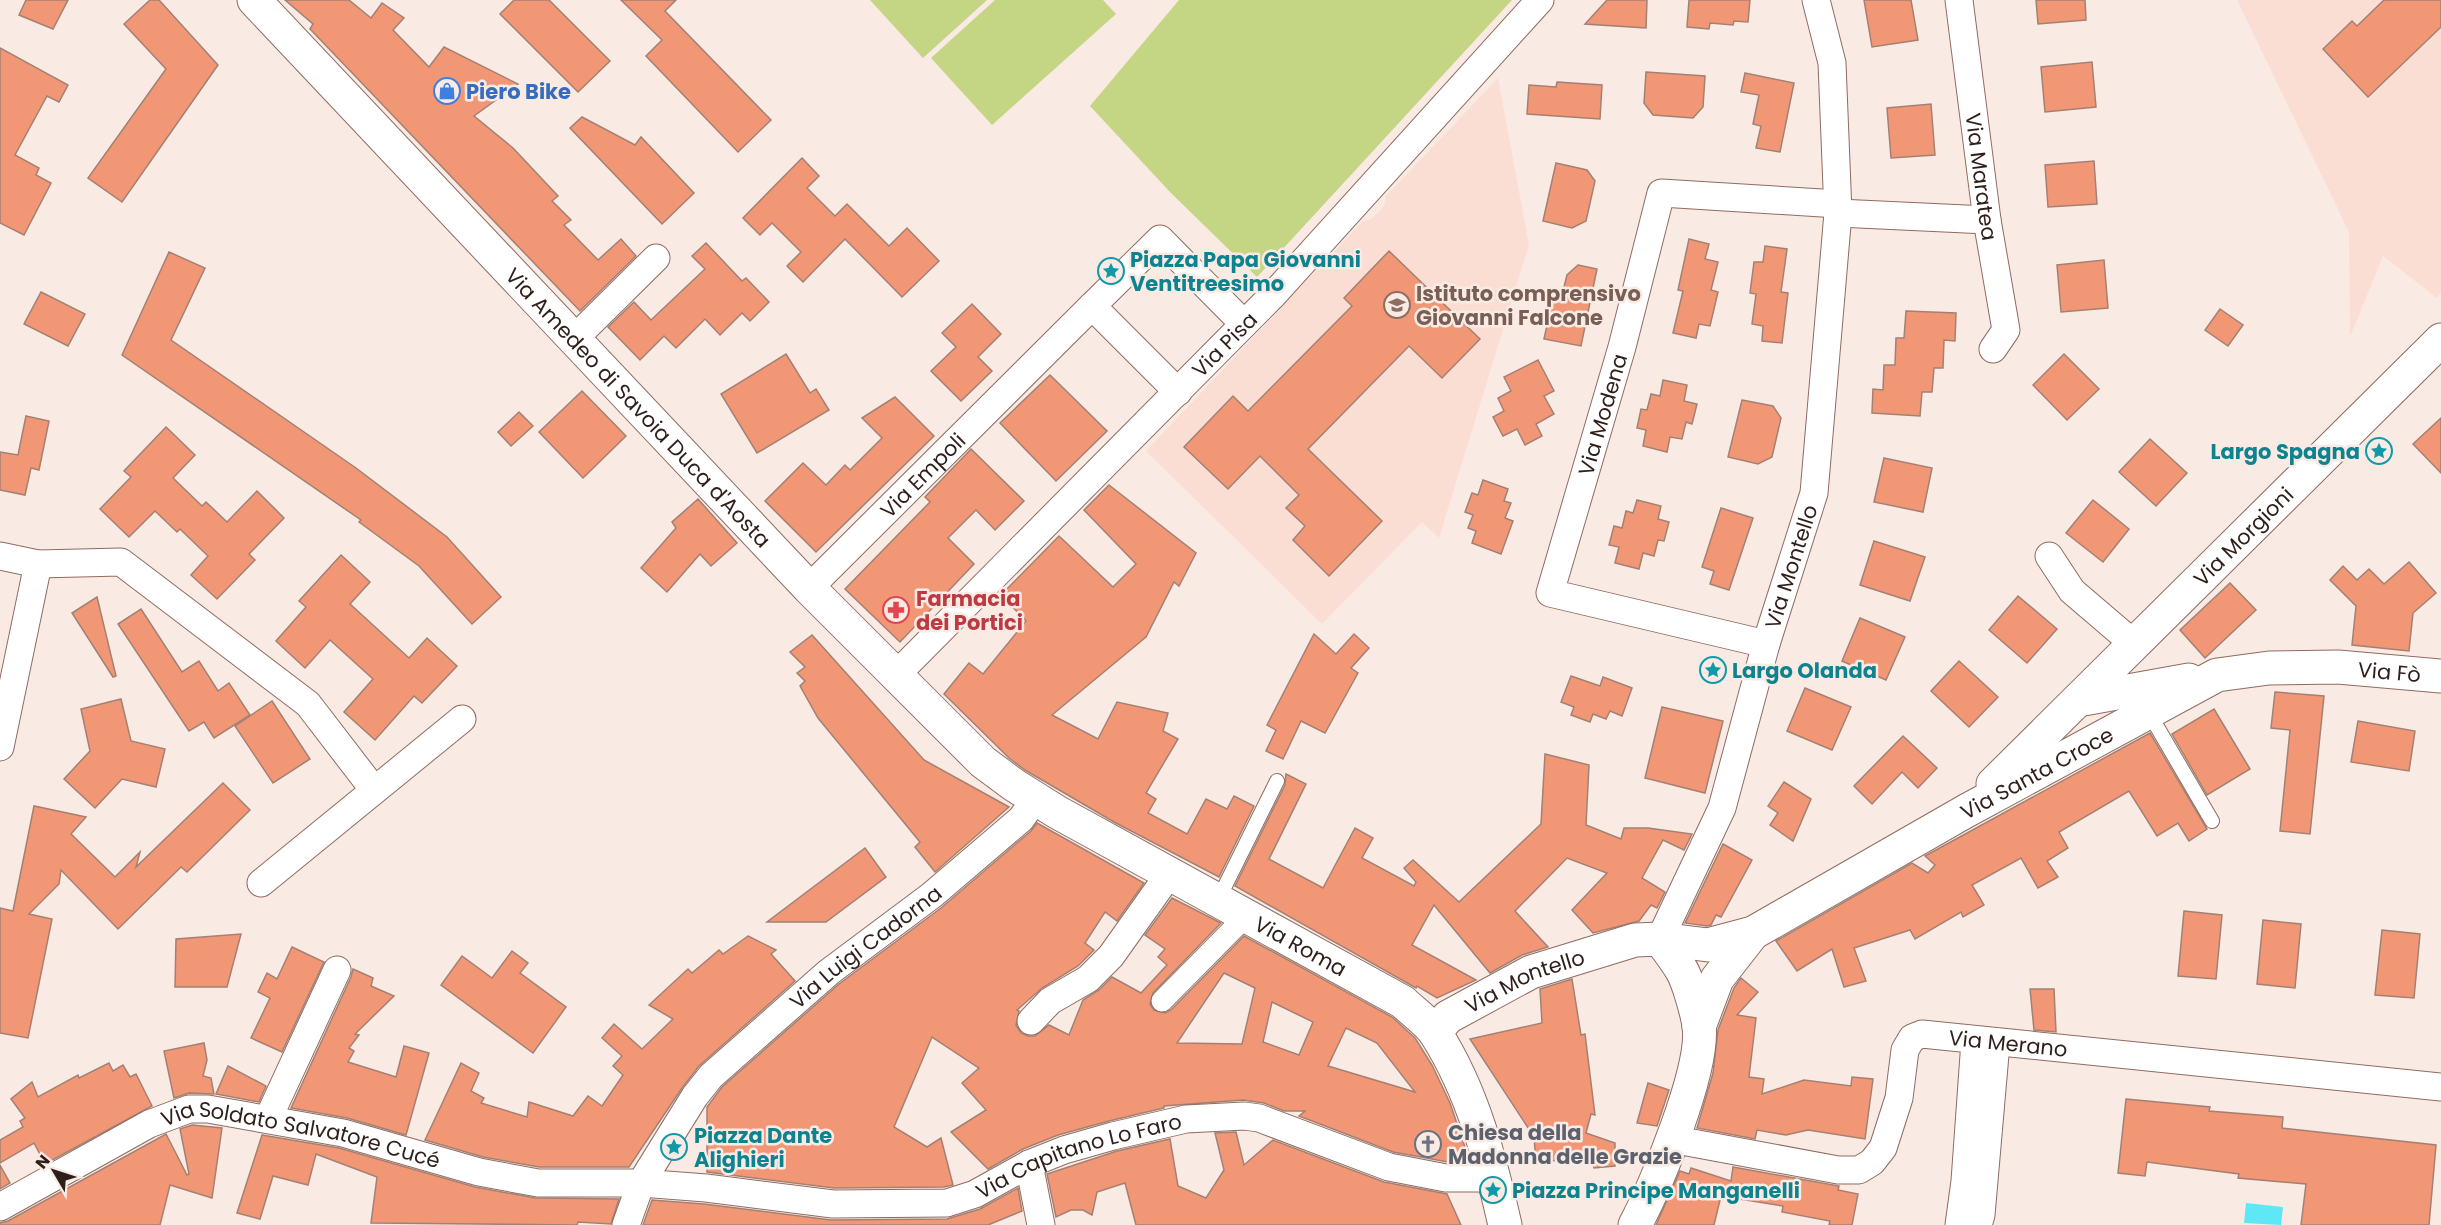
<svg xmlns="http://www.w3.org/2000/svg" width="2441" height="1225" font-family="Poppins,sans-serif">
	<rect width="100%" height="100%" fill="#faeae4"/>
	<!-- built -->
	<g fill="#fbded3">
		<path d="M2237,0h204v293l-4,5 -54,-42 -33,81 -1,-105z"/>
		<path d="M1498,78l31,167 -90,293 -17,-16 -100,102 -176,-173 216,-229 9,-3 7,-6 6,-7 2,-10z"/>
	</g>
	<!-- green -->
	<g fill="#c4d583">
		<path d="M870,0h117l-64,58z"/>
		<path d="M995,0h108l13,14 -124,111 -61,-67z"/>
		<path d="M1179,0h333l-255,277 -86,-84 -81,-87z"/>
	</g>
	<!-- water -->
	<path fill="#5ee8f5" d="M2246,1203l37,4 -2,18 -37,-2z"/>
	<!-- building -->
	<g fill="#f29776" stroke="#a48073" stroke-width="1.5" fill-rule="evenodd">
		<path d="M26,0h42l-15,29 -34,-14z"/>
		<path d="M150,0h9l59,65 -96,137 -34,-24 78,-109 -42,-45z"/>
		<path d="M285,0h64l22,18 11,-15 22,15 -11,12 36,37 15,-20 74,37 -44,32 39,32 45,48 -6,5 19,19 -7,5 34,35 23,-21 15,17 -56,55 -270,-282 3,-5z"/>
		<path d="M514,0h35l61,61 -32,31 -78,-78z"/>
		<path d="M621,0h55l-11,11 106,109 -33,32 -92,-96 16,-16z"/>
		<path d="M1607,0h40l-1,28 -61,-4z"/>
		<path d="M1689,0h61l-2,22 -14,-1 -1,4 -23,-2 -1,6 -22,-2z"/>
		<path d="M1864,0h47l7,40 -46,7z"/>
		<path d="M2036,0h49l1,20 -48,4z"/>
		<path d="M2384,0h57v27l-73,70 -45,-48 29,-28 5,5z"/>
		<path d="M0,48l68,37 -9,17 -12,-6 -32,59 24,13 -3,7 15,8 -27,52 -24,-12z"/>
		<path d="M2092,62l4,45 -51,5 -4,-45z"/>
		<path d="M1646,72l59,4 -2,31 -10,11 -40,-3 -9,-12z"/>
		<path d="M1745,73l49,10 -14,69 -24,-4 5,-22 -8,-2 6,-29 -18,-3z"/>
		<path d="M1557,82l45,3 -2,34 -73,-5 2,-29 27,2z"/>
		<path d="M1931,104l4,51 -44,3 -4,-50z"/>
		<path d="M582,117l53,28 6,-8 53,56 -32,31 -92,-96z"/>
		<path d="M802,158l17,18 -12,12 28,28 12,-12 42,42 18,-18 32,33 -37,36 -57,-58 -42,43 -16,-16 14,-14 -29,-29 -12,12 -17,-17z"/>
		<path d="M2094,161l3,43 -49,3 -3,-42z"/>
		<path d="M1556,163l31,7 8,11 -9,40 -14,7 -29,-7z"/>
		<path d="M1689,239l20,5 -4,15 13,3 -7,28 7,2 -8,34 -11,-2 -3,14 -23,-5 10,-42 -5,-1z"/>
		<path d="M706,243l36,38 4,-3 23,24 -19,19 -8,-8 -22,22 -15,-16 -29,29 -12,-12 -24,24 -32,-33 26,-25 17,18 54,-51 -13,-13z"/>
		<path d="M1765,246l22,3 -6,43 7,1 -6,50 -20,-2 1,-15 -11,-2 4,-30 -6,-1 4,-31h9z"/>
		<path d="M1389,251l91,88 -38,39 -33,-32 -101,103 74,72 -53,55 -36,-36 12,-14 -19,-18 13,-13 -39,-39 -32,33 -44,-42 49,-51 15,15 104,-105 -8,-8z"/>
		<path d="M169,252l36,16 -34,72 185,128 91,69 54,60 -29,27 -53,-58 -60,-44 2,-2 -239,-165z"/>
		<path d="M2104,260l4,48 -47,4 -4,-47z"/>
		<path d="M1578,265l19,4 -16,77 -37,-7 10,-46 8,2 5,-20z"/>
		<path d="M41,292l44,22 -17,32 -44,-22z"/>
		<path d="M972,304l29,30 -23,23 14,14 -31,30 -30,-30 25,-24 -14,-14z"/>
		<path d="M2220,309l23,16 -15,21 -23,-16z"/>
		<path d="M1906,311l50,2 -1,28 -11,-1 -1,28h-9l-2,24h-10l-2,24 -48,-3 1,-24 10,1 1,-25h11l1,-27h8z"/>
		<path d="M786,354l24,39 6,-4 13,21 -72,43 -36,-59z"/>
		<path d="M2064,354l35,35 -32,31 -34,-35z"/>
		<path d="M1538,360l16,31 -10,5 10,18 -18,10 6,12 -17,9 -8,-16 -14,7 -10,-19 11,-6 -6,-13 13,-7 -7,-14z"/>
		<path d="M1050,375l57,56 -51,50 -56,-58z"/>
		<path d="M1663,380l24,5 -3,16 13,3 -5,20 -6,-2 -4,17 -12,-2 -3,15 -24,-6 3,-16 -9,-2 4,-19 6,1 4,-16 9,2z"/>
		<path d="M582,391l44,45 -43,42 -44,-46z"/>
		<path d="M895,397l39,39 -118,116 -51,-51 38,-38 23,22 19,-20 5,5 32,-32 -20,-20z"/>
		<path d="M1742,400l31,6 8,12 -9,39 -14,7 -30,-7z"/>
		<path d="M519,412l14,14 -22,20 -13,-14z"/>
		<path d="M26,416l23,5 -10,49 -8,-2 -6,27 -25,-5v-38l18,3z"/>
		<path d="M2441,418v55l-28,-29z"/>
		<path d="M166,427l29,28 -22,23 29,28 4,-4 21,20 30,-31 27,27 -35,36 6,6 -38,39 -26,-24 17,-19 -28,-27 -3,3 -22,-21 -26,26 -29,-28 31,-32 -7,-6z"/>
		<path d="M2150,439l37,34 -31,33 -37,-34z"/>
		<path d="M971,449l53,52 -29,29 -19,-20 -28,28 26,26 -74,78 -55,-53 85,-87 -5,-5z"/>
		<path d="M1884,458l48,10 -9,44 -49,-10z"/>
		<path d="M1483,480l25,9 -4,12 7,2 -6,15 8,3 -12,33 -29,-11 4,-12 -8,-3 5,-13 -8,-3 7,-19 6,2z"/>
		<path d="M1109,485l87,68 -17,33 -5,-4 -28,55 -94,78 46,24 19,-37 51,11 -5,18 15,8 -32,54 10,6 -8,14 39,21 19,-35 21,10 7,-13 20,10 -35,71 -105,-55 -89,-52 -16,-12 -65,-64 25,-31 14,11 43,-53 -25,-26 58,-59 54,51 23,-23 -52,-54z"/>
		<path d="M698,499l39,44 -26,23 -11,-12 -33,38 -26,-24 35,-40 -4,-6z"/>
		<path d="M1637,500l24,6 -3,13 11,3 -5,19 -6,-1 -4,16 -11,-3 -4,16 -24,-6 4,-16 -10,-2 5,-19 8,2 4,-17 7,2z"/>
		<path d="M2093,500l36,29 -26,33 -37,-29z"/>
		<path d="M1721,508l32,10 -24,72 -19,-6 4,-13 -12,-4z"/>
		<path d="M1874,541l51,16 -15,44 -50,-16z"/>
		<path d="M341,555l29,27 -20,22 59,54 18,-20 30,28 -35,37 -8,-7 -39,44 -31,-28 29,-33 -43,-39 -25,28 -29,-27 30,-34 -7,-6z"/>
		<path d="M2409,562l27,31 -23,20 -4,38 -57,-6 4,-39 -26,-26 13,-14 14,14 12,-11 15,15z"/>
		<path d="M2230,583l26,27 -51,48 -25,-28z"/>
		<path d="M2018,596l39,33 -30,34 -38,-33z"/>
		<path d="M97,597l19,79 -3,1 -41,-64z"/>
		<path d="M141,609l41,63 17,-11 19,30 11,-8 21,32 -36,23 -10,-16 -15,9 -71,-107z"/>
		<path d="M1860,618l45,19 -19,43 -44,-19z"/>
		<path d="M1314,634l22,20 18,-20 15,14 -18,20 7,5 -33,60 -24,-12 -18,38 -17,-8 10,-21 -9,-5z"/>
		<path d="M812,635l112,125 85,47 -74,65 -20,-25 5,-5 -102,-124 -18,-32 5,-5 -8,-8 8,-6 -15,-15z"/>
		<path d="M1959,661l39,36 -29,30 -38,-36z"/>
		<path d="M1571,676l29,10 3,-9 29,11 -10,28 -12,-5 -4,8 -13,-5 -3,8 -19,-7 3,-8 -13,-5z"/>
		<path d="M1805,688l46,19 -19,43 -45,-19z"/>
		<path d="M2275,692l49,4 -14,138 -30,-3 10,-101 -19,-2z"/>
		<path d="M121,699l10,42 34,8 -9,38 -34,-8 -27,29 -31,-29 26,-28 -9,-42z"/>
		<path d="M272,701l38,58 -37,24 -38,-57z"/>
		<path d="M1662,707l61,14 -18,72 -60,-15z"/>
		<path d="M2214,709l36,60 -43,26 -35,-61z"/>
		<path d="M2358,721l57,10 -6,40 -58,-9z"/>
		<path d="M2150,733l57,96 -18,12 -11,-18 -21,13 -28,-45 -70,41 9,16 -21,13 11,16 -20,11 -17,-30 -49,27 12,20 -21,12 -2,-5 -46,27 -5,-9 -56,18 12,33 -22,6 -12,-38 -35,22 -21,-30 136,-78 16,10 7,-8 -10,-9z"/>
		<path d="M1903,736l34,32 -19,20 -16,-16 -30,32 -18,-18z"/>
		<path d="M1545,754l44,11 -3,60 35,14 3,-11h24l44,6 -8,16 -21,-10 -21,38 23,14 -8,16 -6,-3 -12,16 -46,12 -21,-23 35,-37 -40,-15 -52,53 33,36 -26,8 -32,18 -56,-68 -22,40 64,35 -39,18 -20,-12 -1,2 -181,-102 50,-101 1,-11 20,10 -37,75 54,29 32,-60 18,10 -11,20 52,28 2,-4 -12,-14 9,-8 46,42 82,-78z"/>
		<path d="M1784,782l27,17 -18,42 -23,-16 8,-12 -10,-7z"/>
		<path d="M223,783l27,27 -63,62 -6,-5 -63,62 -57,-59 -2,14 -30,30 23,5 -24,119 -28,-5v-125l13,3 21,-105 52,11 -15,17 44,43 25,-25 -4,15z"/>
		<path d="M1037,823l107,60 -27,38 -12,-9 -20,31 9,7 -16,16 -36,22 -25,22 2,1 -3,14 5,8 7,3h7l14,-11 20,10 14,-35 16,-10 13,-13 29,16 26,-28 -9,-8 7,-8 -20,-14 27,-37 49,25 -68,70 -3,11 4,6 11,3 6,-3 73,-74 148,81 23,21 17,27 18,38 18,53 -1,6h-19l-55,-10 -94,-36 6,-5h-21l-20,-8 -21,-3 -79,6v2l-55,13 -51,14 -35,14 -35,20 -37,-37 35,-22 -24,-27 17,-15 -47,-31 -38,90 33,20 14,-9 12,47 -9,2 -110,1 -127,-16v-65l15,-20 117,-103 102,-76 90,-77zM1224,973l31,15 -13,56 -65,-1zM1272,1002l41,20 -14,33 -36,-13zM1346,1028l31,15 38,49 -87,-26z"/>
		<path d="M1723,844l29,16 -31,57 -5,-2 -5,10 -4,1 -22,-3z"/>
		<path d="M865,848l21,29 -60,45h-59z"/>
		<path d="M2184,911l38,4 -6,64 -38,-3z"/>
		<path d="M2263,920l38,4 -6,64 -38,-4z"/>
		<path d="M2382,930l38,4 -6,64 -39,-3z"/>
		<path d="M241,934l-14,53h-52l1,-48z"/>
		<path d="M748,936l28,14 -5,4 24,27 -96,85 -17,22 -53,79h-90l-56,-10 -58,-17 36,-77 18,10 -8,18 13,7 -3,5 46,14 2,-15 44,14 15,-20 14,10 21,-31 -10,-9 9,-10 -20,-18 12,-14 28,25 31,-30 -24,-14 39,-36 4,4 27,-23 4,4z"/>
		<path d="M292,947l32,15 -42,90 -31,-14 19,-40 -12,-6 9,-19 10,6z"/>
		<path d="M512,951l16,12 -8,10 46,34 -33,46 -92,-68 21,-29 30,22z"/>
		<path d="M353,969l20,9 -2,8 23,10 -39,38 4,1 -10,13 5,3 -6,11 48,15 8,-31 25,7 -23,82 -59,-17 -56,-10 60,-131z"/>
		<path d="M1741,978l17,14 -21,23 19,3 -7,59 15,2 -2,15 42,-14 47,6 1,-9 21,2 -8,60 -57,-9 -22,5 -29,-5 -2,9 -58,-11 16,-55 5,-43 16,-42z"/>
		<path d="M1572,979l9,56 4,-1 10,81 -4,-1 -5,19 29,10v23l-21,2 -3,-10 -55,4 -2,-25 -64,-98 72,-16 -2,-34z"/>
		<path d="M2030,989h24l2,43 -22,-2z"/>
		<path d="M204,1043l3,17 -4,16 8,2 3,16 -25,-1 -15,5 -10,-47z"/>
		<path d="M109,1063l4,8 10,-6 7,12 6,-3 16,32 -107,58 -11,-21 -34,20v-23l23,-13 -3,-6 5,-3 -14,-19 21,-17 6,15 40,-22 1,3z"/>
		<path d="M228,1066l38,20 -7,16 -43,-8z"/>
		<path d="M1648,1083l21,7 -12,36 -20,-3z"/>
		<path d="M2126,1099l84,8 -1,4 74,6 -1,11 154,17 -7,80h-128l5,-41 -68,-6 1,-4 -92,-12 -2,14 -27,-3z"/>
		<path d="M192,1125l30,3 -10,70 -42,-13 -10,40h-160v-2l8,-2 158,-87 21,41 2,-1 -9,-45z"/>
		<path d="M1236,1132l8,33 29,-25 111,42 63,12 14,31h-325l-11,-42 -28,9 -5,23 -9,-5h-12l-15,7 -9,-43 70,-23 53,-12 8,47 28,12 18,-28 -9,-37z"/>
		<path d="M262,1135l77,13 136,39 60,11 84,1 -8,25 -33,-2 -1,3 -206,-2 6,-46 -61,-23 -8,31 -35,-9 -13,43 -23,-6z"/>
		<path d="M0,1165l10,18 -10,6z"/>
		<path d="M1733,1167l106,19 -1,4 20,4 -6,31h-23l1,-4 -48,-9 1,-6 -62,-10 -7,29h-58l24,-54 9,3 2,-6 40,13z"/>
		<path d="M1018,1188l4,23 -34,14h-345l9,-25 52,4 127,16 116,-1 33,-10z"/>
	</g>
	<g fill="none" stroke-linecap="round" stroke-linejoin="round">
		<defs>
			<g id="service">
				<path d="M2150,711l3,9 59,101"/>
				<path d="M1218,900l59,-119"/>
			</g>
			<path id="pedestrian" d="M1162,1001l85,-86"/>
			<g id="minor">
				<path id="s1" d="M1959,0l28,220 19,110 -13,19"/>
				<path d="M1838,213l149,7"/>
				<path d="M574,339l82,-81"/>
				<path d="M1178,392l-86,-86 68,-67 84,85"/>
				<path d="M0,556l38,8 -38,183"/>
				<path d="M2049,556l23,35 62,53"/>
				<path d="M38,564l83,-2 187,142 66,86"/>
				<path id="s2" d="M809,588l283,-282"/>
				<path id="s3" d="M1766,644l-216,-51 72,-246 39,-154 177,11"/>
				<path id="s4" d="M896,675l378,-381 266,-294"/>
				<path d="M261,883l201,-164"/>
				<path id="s5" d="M1660,939l62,-131 44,-164 48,-151 24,-280 -6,-150 -16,-63"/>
				<path d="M1031,1021l19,-20 38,-22 23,-23 59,-83"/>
				<path d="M268,1119l69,-149"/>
				<path id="s6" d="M1671,1139l167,31h21l13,-8 11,-14 16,-50 6,-48 7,-12 10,-4 519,53"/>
				<path d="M1029,1164l12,61"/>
				<path id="s7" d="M0,1207l149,-83 40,-15h19l135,24 136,39 59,11h103l65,5 127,16 114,-1 28,-9 54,-30 35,-14 49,-14 73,-17 58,-3 15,2 130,49 57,11h48"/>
				<path id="s8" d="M626,1225l15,-42 54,-87 16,-20 118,-104 103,-77 89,-76 15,-21"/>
				<path d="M1959,1225l6,-44 10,-140"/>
				<path d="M1978,1225l3,-10 15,-172"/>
			</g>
			<g id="tertiary">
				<path id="s9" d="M254,0l555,588 174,174 31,23 43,27 346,190c10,10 25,20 33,32 37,58 54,125 69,191"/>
				<path d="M2078,700l111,-20"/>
				<path id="s10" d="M1993,784l448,-444"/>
				<path d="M1699,1027l18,-48 36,-46"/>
				<path id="s11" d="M1435,1032l13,-15 83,-45 104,-32 25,-1 48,6 45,-12 213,-122 251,-136 52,-7 69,-1 103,9"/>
				<path d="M1635,1225c21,-39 70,-157 64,-199 -2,-14 -11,-46 -18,-57 -6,-10 -14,-20 -21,-30"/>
			</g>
		</defs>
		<!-- service casing -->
		<use href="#service" stroke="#8f6c60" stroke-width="16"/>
		<!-- pedestrian casing -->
		<use href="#pedestrian" stroke="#8f6c60" stroke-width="23"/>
		<!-- minor casing -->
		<use href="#minor" stroke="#8f6c60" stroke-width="29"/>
		<!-- tertiary casing -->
		<use href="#tertiary" stroke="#8f6c60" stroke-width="35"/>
		<!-- service -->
		<use href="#service" stroke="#fff" stroke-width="14"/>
		<!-- pedestrian -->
		<use href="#pedestrian" stroke="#fff" stroke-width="21"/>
		<!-- minor -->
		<use href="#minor" stroke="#fff" stroke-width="27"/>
		<!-- tertiary -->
		<use href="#tertiary" stroke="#fff" stroke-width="33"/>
	</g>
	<!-- icons -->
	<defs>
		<symbol id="shop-ring" viewBox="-11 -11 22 22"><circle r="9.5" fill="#faeae4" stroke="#3f7fe0" stroke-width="1.5"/><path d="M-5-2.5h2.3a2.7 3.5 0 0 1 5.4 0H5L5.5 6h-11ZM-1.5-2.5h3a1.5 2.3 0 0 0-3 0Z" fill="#3f7fe0"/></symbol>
		<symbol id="sight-ring" viewBox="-11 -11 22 22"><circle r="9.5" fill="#faeae4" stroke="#0f9aa8" stroke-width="1.5"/><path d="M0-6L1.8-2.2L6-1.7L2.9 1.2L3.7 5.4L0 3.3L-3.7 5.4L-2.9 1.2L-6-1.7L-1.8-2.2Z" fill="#0f9aa8"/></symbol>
		<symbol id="school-ring" viewBox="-11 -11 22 22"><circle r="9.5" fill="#faeae4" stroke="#8d6e63" stroke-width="1.5"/><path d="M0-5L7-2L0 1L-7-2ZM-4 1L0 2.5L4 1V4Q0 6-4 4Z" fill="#8d6e63"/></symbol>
		<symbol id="pharmacy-ring" viewBox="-11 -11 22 22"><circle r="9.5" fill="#faeae4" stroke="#e0444e" stroke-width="1.5"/><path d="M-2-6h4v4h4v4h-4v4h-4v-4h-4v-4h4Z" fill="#e0444e"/></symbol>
		<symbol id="church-ring" viewBox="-11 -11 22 22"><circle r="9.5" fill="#faeae4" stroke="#6b7280" stroke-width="1.5"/><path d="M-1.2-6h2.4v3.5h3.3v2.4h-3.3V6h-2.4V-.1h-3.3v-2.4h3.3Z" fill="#6b7280"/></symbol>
	</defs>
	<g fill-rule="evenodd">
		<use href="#shop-ring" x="432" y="76" width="30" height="30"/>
		<use href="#sight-ring" x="1096" y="256" width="30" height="30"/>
		<use href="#school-ring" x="1382" y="290" width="30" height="30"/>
		<use href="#sight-ring" x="2364" y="436" width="30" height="30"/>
		<use href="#pharmacy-ring" x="881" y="595" width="30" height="30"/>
		<use href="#sight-ring" x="1698" y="655" width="30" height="30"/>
		<use href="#church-ring" x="1413" y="1129" width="30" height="30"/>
		<use href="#sight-ring" x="659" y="1132" width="30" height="30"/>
		<use href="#sight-ring" x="1478" y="1175" width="30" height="30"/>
	</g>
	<g text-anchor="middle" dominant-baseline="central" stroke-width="5" stroke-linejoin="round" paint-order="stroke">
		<!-- shop labels -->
		<g font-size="21" font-weight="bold" fill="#366cbe" stroke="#faeae4" text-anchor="start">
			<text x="466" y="91">Piero Bike</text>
		</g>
		<!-- street labels -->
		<g font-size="21" fill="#2e1f1a" stroke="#faeae4">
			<text stroke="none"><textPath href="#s1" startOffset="178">Via Maratea</textPath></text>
			<text stroke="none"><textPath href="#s4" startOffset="466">Via Pisa</textPath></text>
			<text stroke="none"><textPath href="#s9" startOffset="560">Via Amedeo di Savoia Duca d'Aosta</textPath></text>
			<text stroke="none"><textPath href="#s3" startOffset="408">Via Modena</textPath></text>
			<text stroke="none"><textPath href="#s2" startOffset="160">Via Empoli</textPath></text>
			<text stroke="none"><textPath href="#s10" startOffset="352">Via Morgioni</textPath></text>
			<text stroke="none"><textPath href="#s5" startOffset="396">Via Montello</textPath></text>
			<text stroke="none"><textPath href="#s11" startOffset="1047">Via Fò</textPath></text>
			<text stroke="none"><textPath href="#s11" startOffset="669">Via Santa Croce</textPath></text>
			<text stroke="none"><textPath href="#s9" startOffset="1422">Via Roma</textPath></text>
			<text stroke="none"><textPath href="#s8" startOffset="374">Via Luigi Cadorna</textPath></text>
			<text stroke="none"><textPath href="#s11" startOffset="105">Via Montello</textPath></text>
			<text stroke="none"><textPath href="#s6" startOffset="436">Via Merano</textPath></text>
			<text stroke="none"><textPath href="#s7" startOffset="327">Via Soldato Salvatore Cucé</textPath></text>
			<text stroke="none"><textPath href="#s7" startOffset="1122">Via Capitano Lo Faro</textPath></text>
		</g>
		<!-- culture labels -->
		<g font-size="21" font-weight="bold" fill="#0d838f" stroke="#faeae4" text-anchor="start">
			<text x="1130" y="259">Piazza Papa Giovanni<tspan x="1130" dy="24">Ventitreesimo</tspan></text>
			<text x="2360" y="451" text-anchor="end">Largo Spagna</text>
			<text x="1732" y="670">Largo Olanda</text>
			<text x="694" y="1135">Piazza Dante<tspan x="694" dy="24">Alighieri</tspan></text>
			<text x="1512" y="1190">Piazza Principe Manganelli</text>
		</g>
		<!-- education labels -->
		<g font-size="21" font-weight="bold" fill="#785e54" stroke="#faeae4" text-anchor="start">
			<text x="1416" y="293">Istituto comprensivo<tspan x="1416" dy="24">Giovanni Falcone</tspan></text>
		</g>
		<!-- health labels -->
		<g font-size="21" font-weight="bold" fill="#be3a42" stroke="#faeae4" text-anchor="start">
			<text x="916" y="598">Farmacia<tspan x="916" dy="24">dei Portici</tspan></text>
		</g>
		<!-- worship labels -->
		<g font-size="21" font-weight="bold" fill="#5b616d" stroke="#faeae4" text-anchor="start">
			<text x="1448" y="1132">Chiesa della<tspan x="1448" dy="24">Madonna delle Grazie</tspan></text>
		</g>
	</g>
	<!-- north arrow -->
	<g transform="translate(54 1171) rotate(309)" stroke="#faeae4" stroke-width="4.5" paint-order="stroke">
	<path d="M0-4.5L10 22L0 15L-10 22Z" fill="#2e1f1a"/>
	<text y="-9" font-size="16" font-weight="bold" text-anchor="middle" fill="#2e1f1a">N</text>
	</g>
</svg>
